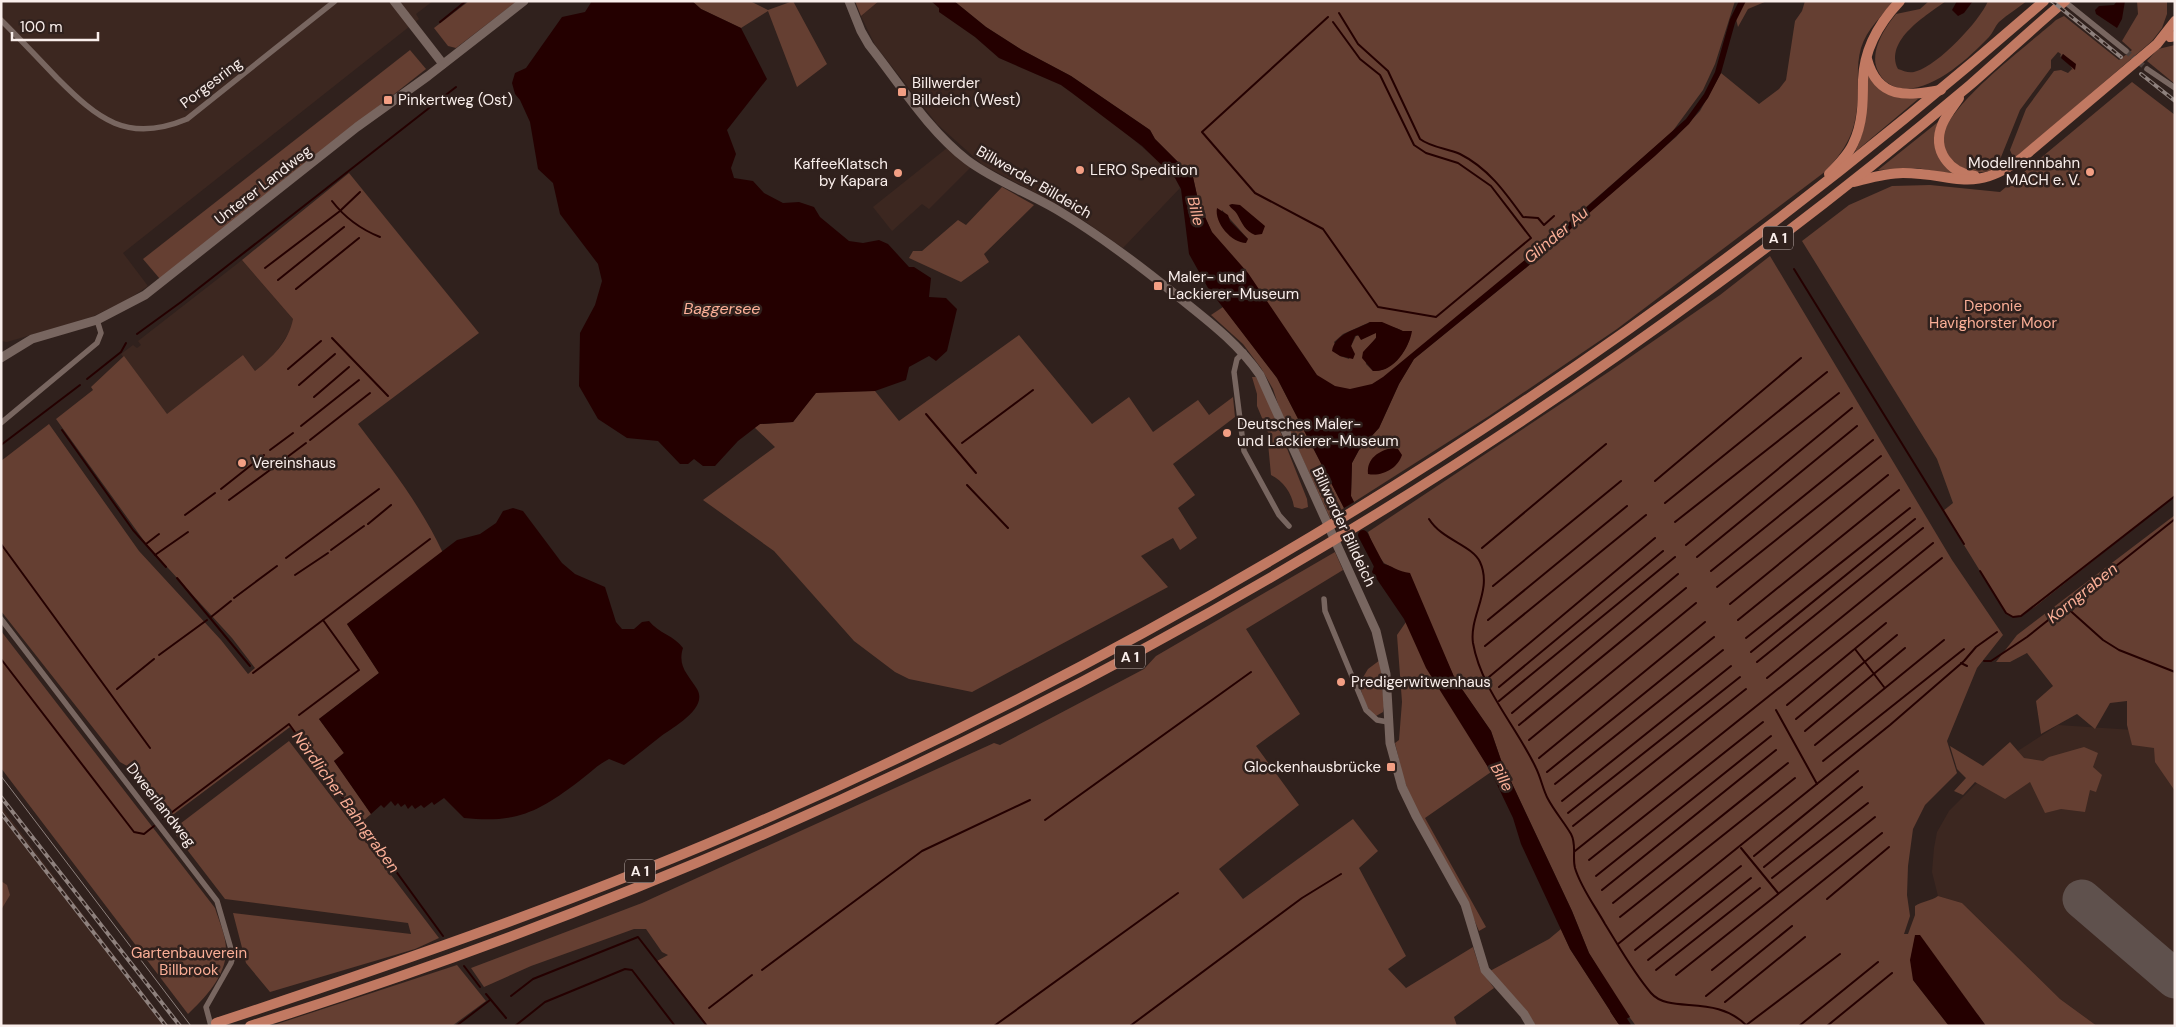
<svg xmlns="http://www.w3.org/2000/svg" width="2176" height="1027" font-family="'DM Sans',sans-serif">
	<rect width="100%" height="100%" fill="#30211d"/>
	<!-- built -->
	<g fill="#3c2720">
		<path d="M1,1h432l-17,13 3,5 -296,234 25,33 -21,14 -35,17 -85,25 -6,-1z"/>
		<path d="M879,1h52l8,7 1,4 35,25 24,21 62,27 59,43 36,31 19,19 5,10 -57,60 -50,-35 -90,-48 -46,-41 -62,-79 -14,-29z"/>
		<path d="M2048,1h7l73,59 -3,3z"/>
		<path d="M2148,77l27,22v4l-31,-24z"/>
		<path d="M947,148l24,19 -42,42 -7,-5 -30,27 -19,-24z"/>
		<path d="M242,260l51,59 -1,9 -19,29 -18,14 -12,-16 -76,60 -46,-61 12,-9 4,3 4,-3 -3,-4z"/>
		<path d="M2058,725l75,5 42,31v265h-78l-37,-27 -98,-96 -24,-7 -6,-24 2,-24 3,-16 12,-21 30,-30 34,-27z"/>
		<path d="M1,806l71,94 97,126h-168z"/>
	</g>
	<!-- green -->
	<g fill="#653f32" fill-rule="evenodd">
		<path d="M469,1h48l-61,47 -8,-2 -14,-18z"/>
		<path d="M692,1h58l18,9 25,-9 34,63 -30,23 -29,-76 -27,17 -40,-19z"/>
		<path d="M855,1h24l-18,15z"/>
		<path d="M954,1h781l-20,63 -12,26 -31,42 -290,253 -35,8 -30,-11 -105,-149 -14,-33 -5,-23 -38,-38 -5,-9 -79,-54 -49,-26 -36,-23zM1222,210l26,29 -19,-5 -9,-13zM1370,322c15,4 30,3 40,16 -5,15 -19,34 -37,33l-7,-7 -1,-14 6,-5 6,-9 -1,-3 -20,3 -5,10 2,5 -4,8 -9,-3 -6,-14 9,-8z"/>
		<path d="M1743,1h24l-19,8 -10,18 -2,-8z"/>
		<path d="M1805,1h90c-13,14 -28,28 -34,47 -4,14 -3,28 -3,43 -1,37 -8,53 -32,80l-209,158 -128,87 -135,86 -3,-6 1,-33 7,-13 20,-22 20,-44 15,-25 113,-92 149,-130 24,-26 21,-38 38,31 20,-15 7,-9 9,-59 7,-10z"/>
		<path d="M1929,1h17c-19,14 -62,39 -48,68 6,2 12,5 19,2 21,-6 63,-50 71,-70h39c-9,7 -19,13 -28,21 -4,4 -6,11 -10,15 -21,22 -62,60 -93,50 -10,-3 -17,-11 -20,-21 -4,-19 9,-38 20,-52l24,-5z"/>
		<path d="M2137,1h30v13l-5,14 -10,13 -134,115 -5,1 -3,-7 16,-41 28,-38 7,-1 7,3 4,-4 1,1 -10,-16 -3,3 1,-3 -3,-2 -7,8v8l-31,42 -23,57c-16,11 -31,2 -47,-5 -2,-6 -7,-15 -7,-22 -1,-32 88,-97 113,-120l8,-4 55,44 13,-10 -10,-9 16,-27z"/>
		<path d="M2175,45v39l-28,-23 11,-12z"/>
		<path d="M410,50l16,19 -266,210 -17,-20z"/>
		<path d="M1867,72c12,21 27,27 51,27l-63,53c13,-25 12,-52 12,-80z"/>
		<path d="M2132,82l43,33v381l-139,110 -15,10 -8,1 -7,-4 -63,-102 10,-8 -16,-44 -135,-218 47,-36 43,-19 38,-1 70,7z"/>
		<path d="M1938,122c-8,23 0,37 17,53l-38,-7 -39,2z"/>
		<path d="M349,173l130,160 -121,91c31,41 63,82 85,129l-96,71 32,49 -60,46 25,34 -10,8 37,53 -9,8 -72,-95 -124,93 -39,-54 -7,-4 -119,-151v-150l48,-37 90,127 82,89 27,34 7,-6 -23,-30 -85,-93 -91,-126 37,-29 -2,-3 33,-31 43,58 76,-59 12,16c17,-13 34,-30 38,-52l-51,-59z"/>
		<path d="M1002,187l32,18 -50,49 5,8 -28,20 -52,-24 4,-7h9l36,-31 8,5z"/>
		<path d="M1770,256l182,304 51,75 -26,33 -30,73 10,32 -32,32 -12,24 -5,37 -1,29 3,21 -6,18h4l7,-19v-9c8,-5 16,-5 23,-10l24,7 98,96 37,27h-111l-8,-11 -65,-35 36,46h-313l-19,-26 -28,-47 -17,-42 -71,-151 -10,-29 -36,-52 -19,-42 -36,-65 -16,-9 -9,-12 -7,-19 242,-161 110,-76z"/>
		<path d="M1223,307l54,71 67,130 -14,10 -50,-108 -7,-21 -12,-21 -18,-24 -32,-29z"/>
		<path d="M1019,335l73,89 37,-27 24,35 45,-32 11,15 24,-18 2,20 -62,47 22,31 -17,13 19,30 -17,12 -7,-12 -32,18 27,31 -196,105 -63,-13 -14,-7 -41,-31 -80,-90 -71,-51 72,-53 -21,-20 6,-3 33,-2 23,-30 59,-1 24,30z"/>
		<path d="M1252,377h4l11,21 40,101 1,8 -6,2 -8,-2c-2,-14 -11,-26 -23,-32l-3,-32 4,-1 -15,-36v-12z"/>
		<path d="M2175,515v276l-20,-29 -1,-14 -22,-3 -5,-20v-24l-17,2 -15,26 -18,-15 -36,20 -5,-33 17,-15 -26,-33 -17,9h-14l21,-27z"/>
		<path d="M1335,552l8,18 -97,59 54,85 -44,32 43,59 -80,64 24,30 110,-80 25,32 -19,17 47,88 -18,13 18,19 67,-41 7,22 14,19 -40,29 3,9h-749l-51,-65 11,-6 -6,-3 -16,-23h-12l-103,37 -47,21 -13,-19 171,-65 352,-160 6,2 144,-76 12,-13z"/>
		<path d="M1406,622l52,95 33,55 -66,46 61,109 -7,4c-21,-53 -57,-100 -76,-154 -3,-11 -5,-23 -8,-34l4,-3 3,-38 -5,-67z"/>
		<path d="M1,631l214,277c4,13 11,28 11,41 1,26 -21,49 -38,65l-187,-246z"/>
		<path d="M1380,660l4,46 -1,6 -7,4c-10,-5 -13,-21 -17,-32l9,-15z"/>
		<path d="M289,741l150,197 -24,11 -145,43 -24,-29 -13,-50 178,21 -3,-11 -183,-24 -53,-69z"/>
		<path d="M2010,742l14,16 19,3 6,-4 35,-10 14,6 -5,14 9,8 -6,17 -6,-2 -5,22 -24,-3 -16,4 -15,-31 -25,17 -30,-17 -12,13 -9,-4 12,-13 -9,-9 -7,-23 33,20z"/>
		<path d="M1,881l6,4 3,10 -9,15z"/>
		<path d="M1561,929l9,20 50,77h-84l-11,-17 -35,-38 59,-32z"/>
		<path d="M457,965l29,36 -34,25h-181z"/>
	</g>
	<!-- water -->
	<g fill="#240000">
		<path d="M592,1h100l9,8 40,19 26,51 -40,51 9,24 -5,14 3,10 19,3 11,12 19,10 16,-1 15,5 6,10 29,24 14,2 16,-3 9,4 21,23h5l17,11 -2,19 17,1 11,11 -10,42 -11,10 -7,-5 -20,11 -3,13 -31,11 -59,2 -23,29 -33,2 -22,17 -23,25h-12l-9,-7 -6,5h-8l-22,-23 -31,-3 -29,-19 -19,-33 1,-53 15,-28 7,-24 -4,-17 -38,-50 -7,-31 -15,-14 -8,-47 -10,-22 -5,-6 -3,-11 3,-10 11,-5 36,-51 23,-5z"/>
		<path d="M931,1h23l32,26 36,23 49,26 79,54 5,9 38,38 6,27 13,28 36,41 69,102 18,11 15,3 22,-5 11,-7 171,-141 132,-117 18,-25 11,-22 15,-53 9,-18h7l-11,22 -14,50 -13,25 -19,26 -34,32 -128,111 -113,92 -15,25 -20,44 -20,22 -7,13 -1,33 3,6 -10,6 -67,-130 -69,-90 -19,-34 -8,-65 -6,-11 -33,-32 -70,-53 -11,-8 -62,-27 -24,-21 -36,-25v-4z"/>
		<path d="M1957,1h16l-9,12 -6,3 -6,-6z"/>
		<path d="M2117,1h8l-3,18 -5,9 -21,-14 -1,-4 4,-4 15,-1z"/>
		<path d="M2063,54l13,10 -1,6 -14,-12z"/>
		<path d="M1232,204l8,1 25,21 -3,8 -7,1c-10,-4 -13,-12 -18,-21 -2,-4 -6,-5 -8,-9z"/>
		<path d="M1217,208l11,7 2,6 18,18 -2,4c-14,0 -32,-20 -29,-35z"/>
		<path d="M1370,322h12l21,9h9c-3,18 -19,42 -39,40l-11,-13 1,-6 13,-14v-5l-15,7 -3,-5 -3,1 -4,10 4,8 -2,5 -13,-3 -8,-5c3,-18 24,-21 38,-29z"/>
		<path d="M1393,448l5,1 4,6c-4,13 -20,22 -34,19 -2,-15 11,-24 25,-26z"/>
		<path d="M513,508l10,3 39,52 13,11 30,13 11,35 6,7h12l8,-7 7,-1c9,12 26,15 34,27 -6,19 6,27 14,41 12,20 -26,39 -37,48 -12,9 -23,19 -36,28l-15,-6c-12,6 -20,15 -31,23 -41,31 -62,41 -114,36l-20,-20 -10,7 -2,-3 -8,6 -3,-3 -6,4 -3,-4 -4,4 -3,-5 -4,3 -3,-4 -3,3 -4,-5 -7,7 -3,-3 -10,9 -37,-53 10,-8 -25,-34 60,-46 -32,-49 110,-84 23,-6 16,-11 7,-12z"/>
		<path d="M1380,563c12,2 18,9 30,10l45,106 36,52 10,29 71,151 17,42 41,64 -12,6 -48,-74 -49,-105 -8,-26 -22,-46 -65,-104 -22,-49 -32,-47 2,-6z"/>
		<path d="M1915,935h5l66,91h-37l-36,-46 -3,-20z"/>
	</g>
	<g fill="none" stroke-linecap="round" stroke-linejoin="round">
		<!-- stream -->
		<g stroke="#240000" stroke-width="2">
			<path d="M1339,13l19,31 30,27 32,68c12,9 27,9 40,15 28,14 45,38 63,63l15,1 6,7 10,-9"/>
			<path d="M1328,17l-126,115 53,61 68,36 55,78 58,10 95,-79 -40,-52 -33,-23 -32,-10 -12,-8 -34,-70 -20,-16 -27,-37"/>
			<path d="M440,22l26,-21"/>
			<path d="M332,201c13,17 28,28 48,36"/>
			<path d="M265,268l75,-57 20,-19"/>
			<path d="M1794,269l170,275"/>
			<path d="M278,280l66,-53"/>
			<path d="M296,289l63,-51"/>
			<path d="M137,334l44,-32 275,-215"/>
			<path d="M332,338l56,58"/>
			<path d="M288,369l33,-28"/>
			<path d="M87,379l34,-27 5,-9"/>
			<path d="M299,385l36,-31"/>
			<path d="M314,397l35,-30"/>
			<path d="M926,414l50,59"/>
			<path d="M301,426l58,-46"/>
			<path d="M62,430l71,100 33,37"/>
			<path d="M310,440l60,-47"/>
			<path d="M962,443l71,-53"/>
			<path d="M1,445l79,-60"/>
			<path d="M270,450l23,-17"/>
			<path d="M278,464l28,-21"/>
			<path d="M1655,481l146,-123"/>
			<path d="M967,485l41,43"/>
			<path d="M221,489l43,-34"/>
			<path d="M229,500l45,-33"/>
			<path d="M1665,503l162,-131"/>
			<path d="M185,515l30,-22"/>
			<path d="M1429,519c13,21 43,26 51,43 13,28 -11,54 -7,81 8,46 44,84 63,125 5,10 7,22 12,31 7,13 16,23 23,35 6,11 1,23 4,34 6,20 20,38 30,56 15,24 28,48 46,69 19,22 64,0 96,33"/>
			<path d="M1675,522l164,-129"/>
			<path d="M368,524l23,-19"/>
			<path d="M1,544l149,204"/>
			<path d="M146,544l13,-10"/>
			<path d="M1686,545l166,-137"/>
			<path d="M1482,548l124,-104"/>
			<path d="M331,550l33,-24"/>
			<path d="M155,555l33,-23"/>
			<path d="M1697,557l160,-131"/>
			<path d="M286,558l93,-69"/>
			<path d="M1711,571l162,-131"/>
			<path d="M1980,571l26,42 7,4 8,-1 154,-120"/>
			<path d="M295,575l33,-22"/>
			<path d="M177,578l73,88"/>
			<path d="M1493,586l128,-105"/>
			<path d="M1717,587l164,-131"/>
			<path d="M234,598l43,-32"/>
			<path d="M1730,604l158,-129"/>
			<path d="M2065,606l38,34 16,10 56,22"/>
			<path d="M211,617l20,-16"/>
			<path d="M1488,620l139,-114"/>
			<path d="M1738,620l161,-130"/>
			<path d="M1746,638l164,-130"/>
			<path d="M1485,646l161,-131"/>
			<path d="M1855,649l29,38"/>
			<path d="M1751,652l164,-133"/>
			<path d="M159,655l48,-35"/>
			<path d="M1,659l133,173 10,2 10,-8"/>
			<path d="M1984,661h7l36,-24 148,-118"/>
			<path d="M1757,662l166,-134"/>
			<path d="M1961,663l6,3"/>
			<path d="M253,673l177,-134"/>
			<path d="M1489,677l166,-139"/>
			<path d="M1767,678l166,-135"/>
			<path d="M1499,687l164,-136"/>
			<path d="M117,689l37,-30"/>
			<path d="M1499,701l176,-144"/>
			<path d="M1787,705l99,-82"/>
			<path d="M1776,710l41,74"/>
			<path d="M1512,713l166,-139"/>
			<path d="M299,715l60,-45 -36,-50"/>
			<path d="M1796,719l101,-84"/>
			<path d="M1519,725l167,-137"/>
			<path d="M1805,731l100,-83"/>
			<path d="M1529,740l167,-137"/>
			<path d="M1815,745l129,-105"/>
			<path d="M1539,758l166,-136"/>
			<path d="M1823,761l141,-112"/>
			<path d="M1547,772l167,-135"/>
			<path d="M1555,784l168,-134"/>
			<path d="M1562,801l169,-135"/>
			<path d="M1568,813l172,-136"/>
			<path d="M163,819l126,-95 154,212"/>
			<path d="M1045,820l206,-148"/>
			<path d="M1573,826l173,-137"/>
			<path d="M1741,848l37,45"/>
			<path d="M1575,851l367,-293"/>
			<path d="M1754,856l104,-85"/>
			<path d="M1589,860l174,-138"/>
			<path d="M1764,867l98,-80"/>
			<path d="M1596,876l175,-140"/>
			<path d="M1772,878l96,-75"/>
			<path d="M1602,890l174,-140"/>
			<path d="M1827,899l62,-52"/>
			<path d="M1613,903l175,-140"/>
			<path d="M1620,917l175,-139"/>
			<path d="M1618,944l272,-219 74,-64 12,-14 21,-15"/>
			<path d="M1635,950l106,-84"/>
			<path d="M1648,960l103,-82"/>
			<path d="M464,966l16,21"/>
			<path d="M762,970l160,-119 108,-51"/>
			<path d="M1656,970l104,-82"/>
			<path d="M1712,970l170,-137"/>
			<path d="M1676,975l199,-158"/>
			<path d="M486,994l20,24"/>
			<path d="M511,996l22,-17 105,-42 69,89"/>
			<path d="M1706,996l86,-70"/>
			<path d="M1725,1002l80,-65"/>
			<path d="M709,1008l43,-33"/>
			<path d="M456,1026l34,-26"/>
			<path d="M515,1026l30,-24 80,-33 7,1 43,56"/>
			<path d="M994,1026l184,-133"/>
			<path d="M1130,1026l172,-128 39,-24"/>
			<path d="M1745,1026l95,-72"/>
			<path d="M1799,1026l79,-64"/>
			<path d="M1827,1026l65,-53"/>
		</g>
		<!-- river -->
		<g stroke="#240000" stroke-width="10">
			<path d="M1363,535l22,42"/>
			<path d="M1615,1010l11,16"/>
		</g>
		<!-- runway -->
		<path stroke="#5f514d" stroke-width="39" d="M2082,899l93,80"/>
		<!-- street-tunnel -->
		<path stroke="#4e403c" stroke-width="5.5" stroke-dasharray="5.5 3" stroke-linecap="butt" d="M2126,51l21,18"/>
		<!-- street -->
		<g stroke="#786660" stroke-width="5.5">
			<path d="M2064,1l62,50"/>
			<path d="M1,20c19,19 38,39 56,58 41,41 70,66 130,41l148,-118"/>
			<path d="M2147,69l28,19"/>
			<path d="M1244,352l-7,7 -3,13 10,79 35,64 10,11"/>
			<path d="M1,423l96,-80 4,-10 -4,-13"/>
			<path d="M1324,599l1,12 41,99 11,10 11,2"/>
			<path d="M1,619l216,282 16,55 -2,7 -25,44 5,19"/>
		</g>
		<!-- secondary -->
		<g stroke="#786660" stroke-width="9">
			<path d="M394,1l49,63"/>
			<path d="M849,1l12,30 8,14c31,39 59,85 98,115 28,21 62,33 92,51 42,25 80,54 117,84 31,25 61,47 84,80l116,256 10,43 4,69 12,44 14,29 49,88 20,66 39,44 7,12"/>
			<path d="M1,358l31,-19 65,-19 48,-25 212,-168 71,-51 96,-75"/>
		</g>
		<!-- highway -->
		<g stroke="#c17962" stroke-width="10">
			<path d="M2170,37l5,-1"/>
			<path d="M1867,59c11,41 40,37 74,31"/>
			<path d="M1959,98c-6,9 -13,17 -17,27 -10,25 7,48 33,51"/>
			<path d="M1829,174c9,-9 19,-19 24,-30 10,-20 10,-43 10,-64 1,-31 16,-57 37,-79"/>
			<path d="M1854,182c16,-4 32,-9 49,-9 52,0 69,22 119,-15l135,-114 18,-23"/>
			<path d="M216,1023c188,-62 375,-127 556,-207 468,-207 887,-478 1272,-815"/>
			<path d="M250,1026c528,-166 1018,-411 1463,-739 88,-64 174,-132 257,-202 32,-28 63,-57 95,-84"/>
		</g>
		<!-- tram -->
		<path stroke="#8e817d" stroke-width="1" d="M1,776l190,250"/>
		<defs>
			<g id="rail">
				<path d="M2052,1l69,56"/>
				<path d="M2141,74l34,27"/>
				<path d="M1,797l179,229"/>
				<path d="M1,813l165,213"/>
			</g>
		</defs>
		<!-- rail casing -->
		<use href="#rail" stroke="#8e817d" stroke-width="4"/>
		<!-- rail -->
		<use href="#rail" stroke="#30211d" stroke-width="2" stroke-dasharray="5.5" stroke-linecap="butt"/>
	</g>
	<!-- markers -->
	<g fill="#f39f84" stroke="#30211d" stroke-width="2">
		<rect x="897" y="87" width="10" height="10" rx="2.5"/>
		<rect x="383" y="95" width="10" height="10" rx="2.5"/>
		<circle cx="1080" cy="170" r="5"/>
		<circle cx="2090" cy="172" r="5"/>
		<circle cx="898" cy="173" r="5"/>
		<rect x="1153" y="281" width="10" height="10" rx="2.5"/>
		<circle cx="1227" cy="433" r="5"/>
		<circle cx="242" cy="463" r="5"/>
		<circle cx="1341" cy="682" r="5"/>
		<rect x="1386" y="762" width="10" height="10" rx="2.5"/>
	</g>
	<g text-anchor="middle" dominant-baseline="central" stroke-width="5" stroke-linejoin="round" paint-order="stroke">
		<!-- shield labels -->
		<g fill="#30211d" stroke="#bdb0ad" stroke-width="1">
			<rect x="1763" y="226.5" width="30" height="23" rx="4"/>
			<rect x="1115" y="645.5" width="30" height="23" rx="4"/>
			<rect x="625" y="859.5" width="30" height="23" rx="4"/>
		</g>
		<g font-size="14" font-weight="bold" fill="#f9eeeb">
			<text x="1778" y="238">A 1</text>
			<text x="1130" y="657">A 1</text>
			<text x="640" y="871">A 1</text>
		</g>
		<!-- street labels -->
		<g font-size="15" fill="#f9eeeb" stroke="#30211d">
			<text transform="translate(211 83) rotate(-37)">Porgesring</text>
			<text transform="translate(1034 182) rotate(30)">Billwerder Billdeich</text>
			<text transform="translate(263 185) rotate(-38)">Unterer Landweg</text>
			<text transform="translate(1344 527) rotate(65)">Billwerder Billdeich</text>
			<text transform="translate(161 805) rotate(52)">Dweerlandweg</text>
		</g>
		<!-- poi labels -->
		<g font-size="15" fill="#f9eeeb" stroke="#30211d" text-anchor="start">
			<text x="912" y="83">Billwerder<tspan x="912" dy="17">Billdeich (West)</tspan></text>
			<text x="398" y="100">Pinkertweg (Ost)</text>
			<text x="2080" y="163" text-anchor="end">Modellrennbahn<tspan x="2080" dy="17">MACH e. V.</tspan></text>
			<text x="888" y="164" text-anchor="end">KaffeeKlatsch<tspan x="888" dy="17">by Kapara</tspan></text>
			<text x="1090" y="170">LERO Spedition</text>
			<text x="1168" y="277">Maler- und<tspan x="1168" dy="17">Lackierer-Museum</tspan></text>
			<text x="1237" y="424">Deutsches Maler-<tspan x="1237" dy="17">und Lackierer-Museum</tspan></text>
			<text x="252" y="463">Vereinshaus</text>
			<text x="1351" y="682">Predigerwitwenhaus</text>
			<text x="1381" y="767" text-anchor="end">Glockenhausbrücke</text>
		</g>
		<!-- park labels -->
		<g font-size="15" fill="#fbaf97" stroke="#30211d">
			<text x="1993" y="306">Deponie<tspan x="1993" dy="17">Havighorster Moor</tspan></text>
			<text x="189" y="953">Gartenbauverein<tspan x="189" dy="17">Billbrook</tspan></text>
		</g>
		<!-- water labels -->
		<g font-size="16" font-style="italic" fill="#fbaf97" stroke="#30211d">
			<text transform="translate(1196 211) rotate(77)">Bille</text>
			<text transform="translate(1556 235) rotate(-40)">Glinder Au</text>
			<text x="722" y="308">Baggersee</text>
			<text transform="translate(2082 593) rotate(-39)">Korngraben</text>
			<text transform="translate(1502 777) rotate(61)">Bille</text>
			<text transform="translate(346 802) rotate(54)">Nördlicher Bahngraben</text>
		</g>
	</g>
	<!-- border -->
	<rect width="2176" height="1027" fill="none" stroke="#f9eeeb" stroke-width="5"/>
	<!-- scale -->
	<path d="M12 32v8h86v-8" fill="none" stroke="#f9eeeb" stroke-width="2.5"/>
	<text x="20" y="32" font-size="15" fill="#f9eeeb" stroke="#30211d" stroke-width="4" paint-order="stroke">100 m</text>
</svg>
